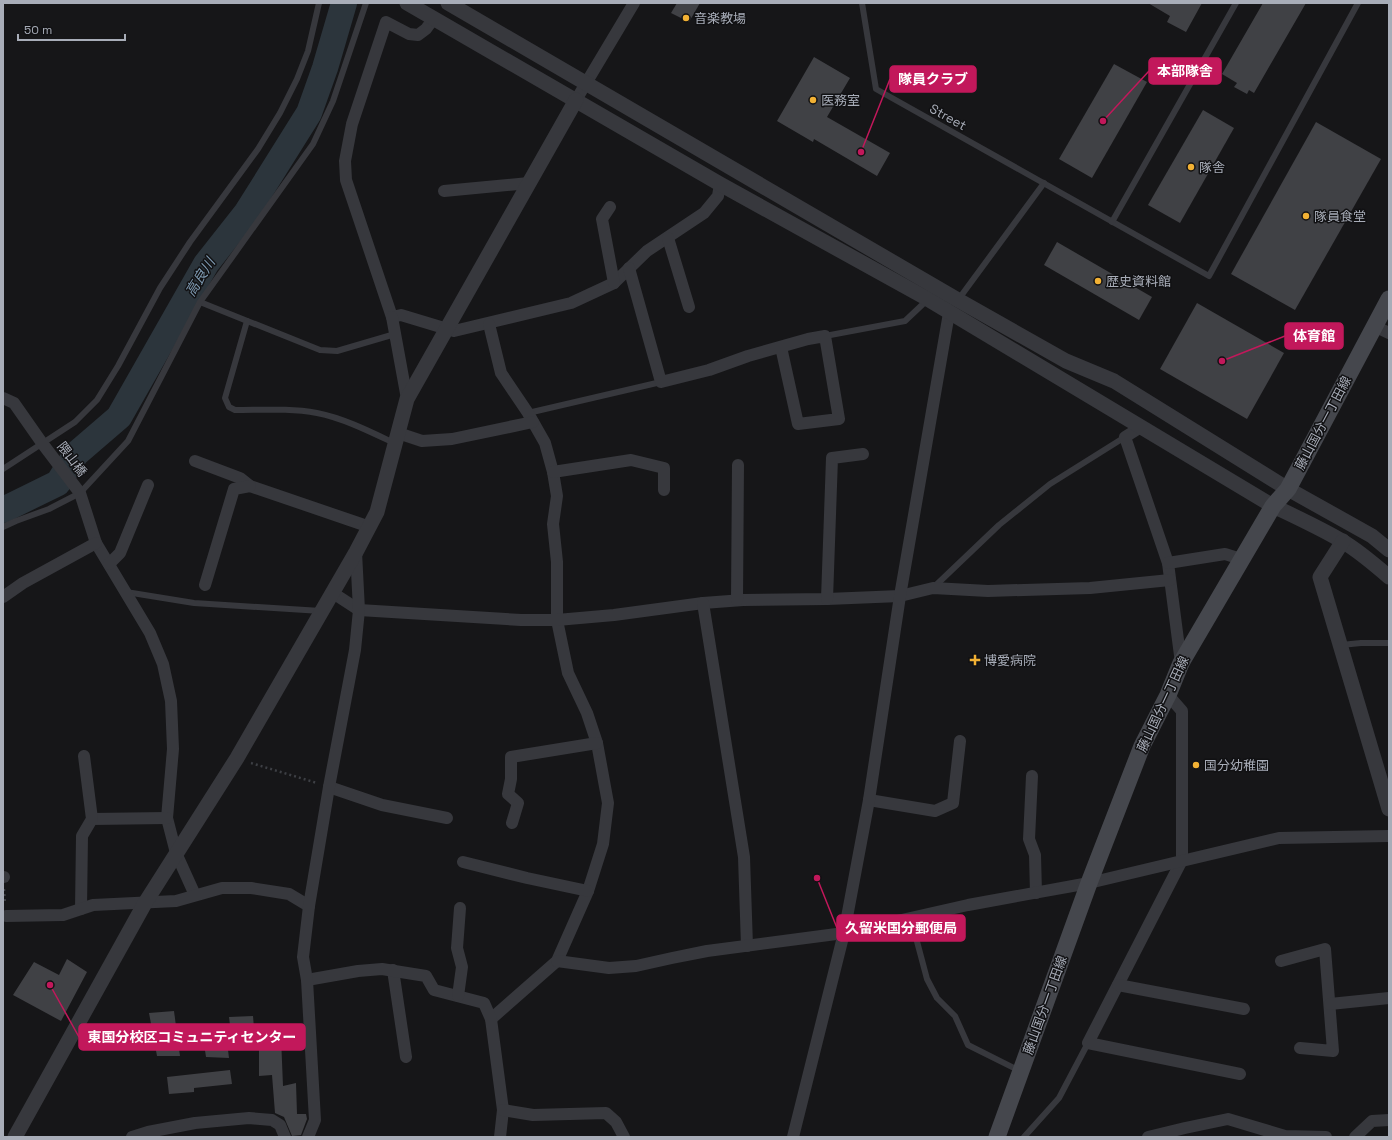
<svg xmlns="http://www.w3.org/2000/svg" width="1392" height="1140" font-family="'Space Grotesk','Noto Sans JP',sans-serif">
	<rect width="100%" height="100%" fill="#161618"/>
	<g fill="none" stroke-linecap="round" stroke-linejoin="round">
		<!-- river -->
		<path stroke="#2c353c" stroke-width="26" d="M3,510l55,-27 18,-29 43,-37 87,-153 41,-52 62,-99 16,-45 19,-65"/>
	</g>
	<!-- building -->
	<g fill="#404145">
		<path d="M677,3h23l-11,19 -18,-9z"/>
		<path d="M1148,3h54l-16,29 -19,-10 3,-6z"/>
		<path d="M1263,3h43l-52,90 -5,-3 -2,4 -13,-7 3,-4 -15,-9z"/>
		<path d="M814,57l36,21 -23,39 63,36 -13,23 -63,-37 -1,3 -36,-21z"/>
		<path d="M1114,64l33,18 -55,96 -33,-19z"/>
		<path d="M1203,110l31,18 -54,95 -32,-18z"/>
		<path d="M1316,122l65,37 -86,151 -64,-36z"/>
		<path d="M1057,242l95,55 -13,23 -95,-55z"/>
		<path d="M1197,303l87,50 -37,66 -87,-50z"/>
		<path d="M67,959l20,13 -26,49 -48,-26 21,-33 25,13z"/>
		<path d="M174,1011l6,45h-23l-8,-43z"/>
		<path d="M253,1016l2,24 -23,2 -3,-25z"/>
		<path d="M281,1037l2,49 13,-3 1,31h9l1,5 -6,16 -9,1 -8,-19 -9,-4 -3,-38 -13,1v-37z"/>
		<path d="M227,1042l2,16 -23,-1 -2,-13z"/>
		<path d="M230,1070l2,14 -38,4v4l-25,2 -2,-17z"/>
	</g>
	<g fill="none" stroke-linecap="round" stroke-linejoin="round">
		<!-- path -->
		<g stroke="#3d3f44" stroke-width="2.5" stroke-dasharray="2 3" stroke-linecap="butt">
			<path d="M251,763l66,20"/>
			<path d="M4,889l1,15"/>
		</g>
		<!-- service -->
		<g stroke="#37383d" stroke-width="6">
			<path d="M862,3l14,86 333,187 149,-273"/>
			<path d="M1112,222l124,-219"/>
			<path d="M958,300l86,-117"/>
			<path d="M200,302l120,48 17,1 58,-17"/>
			<path d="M247,321l-22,77 4,9 6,3c27,0 55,-2 82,3 26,5 54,19 77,30"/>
			<path d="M825,336l80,-15 18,-17 3,-6"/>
			<path d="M528,413l133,-31"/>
			<path d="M3,469l72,-47 22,-22 21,-34 42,-78 30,-46 68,-93 22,-36 17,-34 11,-28 11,-48"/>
			<path d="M3,527l13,-6 33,-12 31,-16 48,-52 72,-139 113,-158 20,-43 33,-98"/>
			<path d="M934,587l65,-62 51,-41 75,-47"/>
			<path d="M126,592l68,11 127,8"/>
			<path d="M1341,645l20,-2h28"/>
			<path d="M911,919l16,60 10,19 18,18 13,29 52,26"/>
			<path d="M1024,1137l35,-39 29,-55"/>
		</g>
		<!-- minor -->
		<g stroke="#37383d" stroke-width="12">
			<path d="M434,18l-8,11 -8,6 -9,-1 -23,-12 -34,102 -7,37 1,19 46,137 9,-2 53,16 117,-28 43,-20 33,-32 57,-38 14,-17 2,-12"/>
			<path d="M576,100l58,-97"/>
			<path d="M444,191l85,-8"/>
			<path d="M610,207l-8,12 12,64"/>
			<path d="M668,238l21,69"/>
			<path d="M629,268l32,114 48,-12 39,-14 60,-17 17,-3 14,83 -41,5 -17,-77"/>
			<path d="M392,317l15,82"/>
			<path d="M489,324l12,49 27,40 17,30 8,29 4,24 -4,28 4,38v58l11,53 19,40 10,30 11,60 -5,41 -15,47 -31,70 -66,58"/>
			<path d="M1374,326l15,7"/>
			<path d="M3,398l11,5 28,40 38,50 16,50 54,90 13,31 8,37 2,48 -6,69 9,35 19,42"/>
			<path d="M1141,427l-16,10 43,126 13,100"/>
			<path d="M398,433l24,8 30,-2 81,-17"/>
			<path d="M195,461l45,17 10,8 120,41"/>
			<path d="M553,472l78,-12 33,8v22"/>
			<path d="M1168,563l57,-9 16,5"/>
			<path d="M109,564l11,-11 28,-68"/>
			<path d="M205,585l29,-96 16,-3"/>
			<path d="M333,593l26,17 162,10h36l57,-5 89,-12 40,-3 84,-1 73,-3 33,-8 55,3 102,-3 80,-8"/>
			<path d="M3,597l20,-14 73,-40"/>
			<path d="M827,599l5,-141 31,-4"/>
			<path d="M737,600l1,-135"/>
			<path d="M703,603l41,254 3,89"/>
			<path d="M1168,695l14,16v149l-94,183 152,31"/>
			<path d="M1032,776l-3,63 6,16 1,38"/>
			<path d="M329,787l53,18 65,13"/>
			<path d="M869,800l66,11 18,-8 7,-62"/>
			<path d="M92,819l75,-1"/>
			<path d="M512,823l6,-20 -10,-9 3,-15v-22l86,-14"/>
			<path d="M463,862l64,16 61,13"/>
			<path d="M3,877h1"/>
			<path d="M81,909l1,-73 10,-17 -8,-63"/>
			<path d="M6,916l57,-1 30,-10 83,-4 46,-13h29l38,6 20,12"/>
			<path d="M557,961l52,7 27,-2 36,-8 35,-7 137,-18 124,-28 121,-22 190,-45 110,-2"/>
			<path d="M1281,961l44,-12 8,102 -33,-3"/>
			<path d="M393,970l13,87"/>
			<path d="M307,980l51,-9 24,-2 44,7 8,14 50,13 7,16 12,91 -3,27"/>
			<path d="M1118,985l126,24"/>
			<path d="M458,996l4,-29 -5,-19 3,-40"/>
			<path d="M1330,1004l59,-6"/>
			<path d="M503,1110l30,5 73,-2 10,9 8,15"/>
			<path d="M132,1137l16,-5 47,-9 54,-5 23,2 8,5 5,12"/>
			<path d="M308,1137l7,-17 -8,-140 -4,-23 6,-51 20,-119 26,-137 4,-40 -3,-58"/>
			<path d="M793,1137l51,-204 25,-133 31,-204 49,-283"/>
			<path d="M1148,1137l37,-9 43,-9 57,17 41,1"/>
			<path d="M1355,1137l17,-16 17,-1"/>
		</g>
		<!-- tertiary -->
		<g stroke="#37383d" stroke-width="15">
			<path d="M407,3l313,181 206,114 347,208c23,11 47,22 69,35 17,10 32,23 47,36"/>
			<path d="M448,3l510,297 108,61 48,20 174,108 84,47 17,14"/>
			<path d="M1343,541l-23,36 69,232"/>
			<path d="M15,1137l130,-234 92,-145 119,-206 21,-40 30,-113 169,-299"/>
		</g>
		<!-- secondary -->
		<path stroke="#45474d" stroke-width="17" d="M997,1137l92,-254 53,-137 26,-51 13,-32 92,-157 15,-17 101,-190"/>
	</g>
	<!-- markers -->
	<g fill="#f2b134" stroke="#111113" stroke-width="1.5">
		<circle cx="686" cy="18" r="4"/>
		<circle cx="813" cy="100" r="4"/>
		<circle cx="1191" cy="167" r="4"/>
		<circle cx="1306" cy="216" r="4"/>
		<circle cx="1098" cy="281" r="4"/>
		<path d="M973 654h4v4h4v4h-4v4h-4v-4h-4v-4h4z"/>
		<circle cx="1196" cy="765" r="4"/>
	</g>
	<g text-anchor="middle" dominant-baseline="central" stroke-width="3" stroke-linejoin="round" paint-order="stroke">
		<!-- poi labels -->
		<g font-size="13" fill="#a8adb8" stroke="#111113" text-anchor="start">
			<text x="694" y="18">音楽教場</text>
			<text x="821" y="100">医務室</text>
			<text x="1199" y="167">隊舎</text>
			<text x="1314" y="216">隊員食堂</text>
			<text x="1106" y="281">歴史資料館</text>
			<text x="984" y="660">博愛病院</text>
			<text x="1204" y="765">国分幼稚園</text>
		</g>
		<!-- street labels -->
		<g font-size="13" fill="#a8adb8" stroke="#111113">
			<text transform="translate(948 117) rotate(29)">Street</text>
			<text transform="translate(1323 423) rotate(-62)">藤山国分一丁田線</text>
			<text transform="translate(72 459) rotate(53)">隈山橋</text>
			<text transform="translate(1163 704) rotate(-65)">藤山国分一丁田線</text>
			<text transform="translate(1045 1005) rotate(-70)">藤山国分一丁田線</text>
		</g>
		<!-- water labels -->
		<g font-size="14" font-style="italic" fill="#7f9bb3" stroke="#111113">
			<text transform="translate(200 277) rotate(-58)">高良川</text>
		</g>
	</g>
	<!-- callouts -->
	<path fill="none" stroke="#c2185b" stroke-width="1.5" d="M1103 121L1149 71M861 152L890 79M1222 361L1285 336M817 878L837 928M50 985L79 1037"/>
	<g fill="#c2185b" stroke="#111113" stroke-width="1.5">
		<circle cx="1103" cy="121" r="4"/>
		<circle cx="861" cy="152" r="4"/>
		<circle cx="1222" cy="361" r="4"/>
		<circle cx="817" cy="878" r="4"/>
		<circle cx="50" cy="985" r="4"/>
	</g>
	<g fill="#c2185b" stroke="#c2185b" stroke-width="1.5">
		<rect x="1149" y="58" width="72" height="26" rx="4"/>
		<rect x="890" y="66" width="86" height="26" rx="4"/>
		<rect x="1285" y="323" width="58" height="26" rx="4"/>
		<rect x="837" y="915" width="128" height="26" rx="4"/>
		<rect x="79" y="1024" width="226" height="26" rx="4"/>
	</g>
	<g font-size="14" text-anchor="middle" font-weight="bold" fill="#fff">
		<text x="1185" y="76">本部隊舎</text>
		<text x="933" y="84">隊員クラブ</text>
		<text x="1314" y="341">体育館</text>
		<text x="901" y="933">久留米国分郵便局</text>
		<text x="192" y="1042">東国分校区コミュニティセンター</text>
	</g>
	<!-- border -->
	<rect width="1392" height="1140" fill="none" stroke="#a8adb8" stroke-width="8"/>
	<!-- scale -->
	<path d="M18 34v6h107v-6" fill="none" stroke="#a8adb8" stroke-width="2"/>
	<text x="24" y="34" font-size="12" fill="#a8adb8" stroke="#111113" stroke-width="3" paint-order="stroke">50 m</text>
</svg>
